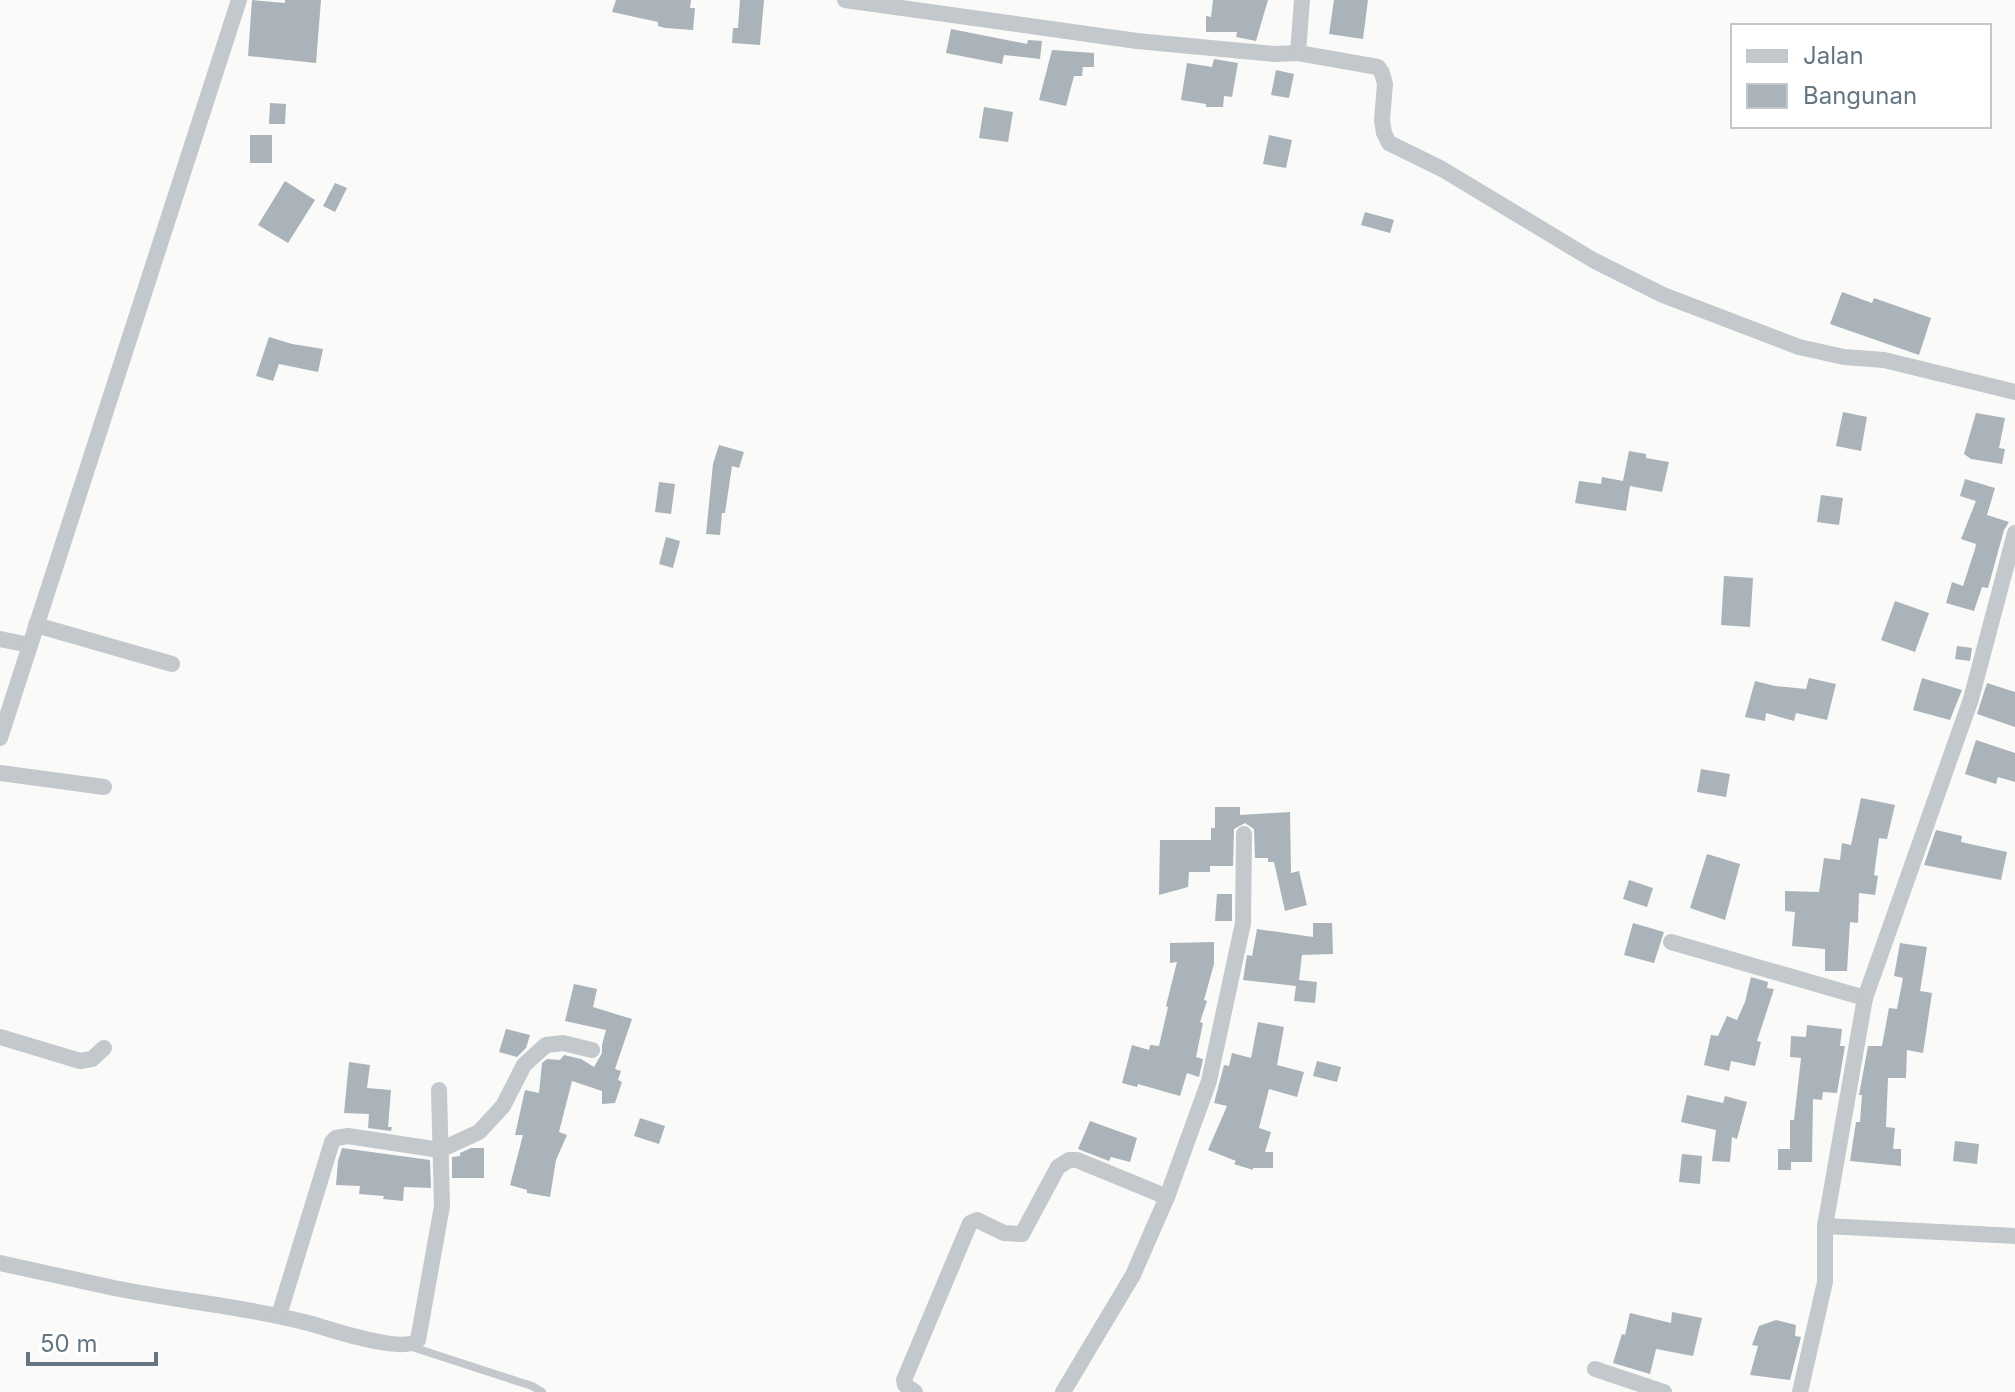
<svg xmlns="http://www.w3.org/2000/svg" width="2015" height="1392" font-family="Inter,sans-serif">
	<rect width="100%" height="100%" fill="#fafaf8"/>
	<!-- building -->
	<g fill="#aab3b9">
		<path d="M252,0l33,3v-3h36l-5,63 -68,-7z"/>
		<path d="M616,0h75l-1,8h5l-2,22 -28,-2 -7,-2v-4l-46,-10z"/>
		<path d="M740,0h24l-4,45 -28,-2 1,-15h5z"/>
		<path d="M1213,0h55l-12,41 -20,-4 1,-5h-31v-16l5,1z"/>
		<path d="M1334,0h34l-5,39 -34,-5z"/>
		<path d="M951,29l76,15 1,-4 14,1 -2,18 -36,-4 -2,9 -56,-11z"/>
		<path d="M1052,50l42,3v14h-11l-1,9h-8l-8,30 -27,-6z"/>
		<path d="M1214,59l24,4 -6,34 -8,-1 -1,11h-17v-3l-25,-4 6,-37 25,4z"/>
		<path d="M1276,70l18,4 -5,24 -18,-3z"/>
		<path d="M270,103l16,1 -1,20h-16z"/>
		<path d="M984,107l29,5 -5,30 -29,-4z"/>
		<rect x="250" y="135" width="22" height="28"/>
		<path d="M1269,135l23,5 -6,28 -23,-4z"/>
		<path d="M285,181l30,19 -27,43 -30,-18z"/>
		<path d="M335,183l12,5 -12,24 -12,-6z"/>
		<path d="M1365,212l29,8 -4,13 -29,-8z"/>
		<path d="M1842,292l30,11 2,-5 57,20 -12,37 -89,-31z"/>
		<path d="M269,337l23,7 31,5 -5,23 -39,-8 -6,17 -17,-5z"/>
		<path d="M1843,412l24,5 -6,34 -25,-5z"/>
		<path d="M1976,413l29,5 -6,30 6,1 -3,15 -31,-5 -7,-5z"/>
		<path d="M719,445l25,7 -5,16 -7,-2 -7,47h-3l-2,22 -14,-1 7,-70z"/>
		<path d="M1629,451l17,3v4l23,4 -7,30 -32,-6 -4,25 -51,-8 4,-22 22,3 1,-7 21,4z"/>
		<path d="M1965,479l30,9 -8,27 22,7 -5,8 -16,58 -6,-1 -8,24 -28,-8 6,-21 11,4 12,-37 1,-5 -15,-5 15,-38 -16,-5z"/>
		<path d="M659,482l16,2 -4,30 -16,-2z"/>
		<path d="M1821,495l22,3 -4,27 -22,-3z"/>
		<path d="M666,537l14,4 -7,27 -14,-4z"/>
		<path d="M1724,576l29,2 -3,49 -29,-2z"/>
		<path d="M1895,601l34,12 -14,39 -34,-12z"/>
		<path d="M1957,646l15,2 -2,13 -15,-2z"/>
		<path d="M1809,678l27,6 -9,36 -31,-7 -2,8 -28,-8 -1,8 -20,-4 10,-36 20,5 31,3z"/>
		<path d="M1922,678l40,12 -12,30 -37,-10z"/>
		<path d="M1987,683l28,9v35l-38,-13z"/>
		<path d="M1976,740l39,13v29l-17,-5 -2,7 -31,-10z"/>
		<path d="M1701,769l29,5 -4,23 -29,-5z"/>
		<path d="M1861,798l34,7 -8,34 -8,-1 -5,37 4,1 -3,19 -16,-2 -1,30 -8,-1 -3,49h-22v-22l-33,-3 3,-34 -10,-1v-20l34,1 5,-34 16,2 2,-17 9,2z"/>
		<path d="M1215,807h25v8l50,-3 1,61 8,-2 8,34 -22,6 -11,-49h-6v-4h-13l-1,-29 -9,-6 -11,6 -1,37h-23v6h-21l-1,15 -29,8 1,-55h51v-12h4z"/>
		<path d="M1936,830l26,6 -1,6 46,10 -6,28 -77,-15z"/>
		<path d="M1707,854l33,10 -15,56 -35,-12z"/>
		<path d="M1629,880l24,8 -6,19 -24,-8z"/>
		<path d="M1217,894h15v27h-17z"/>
		<path d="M1313,923h19l1,31 -31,1 -3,25 18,2 -2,21 -21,-2 2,-15 -53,-6 4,-25 5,1 5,-27 56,8z"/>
		<path d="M1633,923l31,9 -10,31 -30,-8z"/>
		<path d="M1214,942v22l-10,36 3,1 -7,21 3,1 -7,34 7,2 -4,18 -12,-4 -7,23 -42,-12 -1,3 -15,-4 10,-38 17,5 1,-5 9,1 9,-39 -2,-1 11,-44 -7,1v-20z"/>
		<path d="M1900,943l27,4 -7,44 12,2 -9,60 -16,-3 -1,28h-18l-2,49 9,1 -2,21h8v17l-51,-5 6,-39h4l2,-27h-3l9,-49h14l7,-38 8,1 6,-31 -9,-2z"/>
		<path d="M1751,977l17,5 -1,6 7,1 -17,52 4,1 -6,24 -24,-5 -2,10 -25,-6 7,-30 7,1 9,-20 10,4 8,-18z"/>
		<path d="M574,984l23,5 -4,18 39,12 -17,50 6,2 -3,9 4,2 -7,21 -13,1v-13l-30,-10 -13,51 8,3 -11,25 -6,37 -23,-4v-3l-17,-5 13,-50h-8l10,-45 14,3 3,-30 5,-4 13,1 4,-5 17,4 13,8 8,-14v-8l4,-15 -41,-9z"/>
		<path d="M1258,1022l26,5 -7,38 27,7 -7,25 -28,-8 -10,39 12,4 -6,20h8v16h-20v2l-19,-6 2,-3 -28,-11 19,-44 -13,-3 10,-38 5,1 3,-13 19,5z"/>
		<path d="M1807,1025l35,4 -2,17h5l-8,47 -14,-1 -1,8 -9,-1 -1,63h-21v8h-13v-21h12v-29h4l7,-62 -11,-1 1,-21 15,1z"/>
		<path d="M506,1029l24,6 -4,13 -9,9 -18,-5z"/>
		<path d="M1317,1061l24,6 -4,15 -24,-6z"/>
		<path d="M349,1062l21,3 -3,23 24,2 -3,37h4l-1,4 -23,-3 1,-14 -25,-1z"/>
		<path d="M1687,1095l36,8 2,-7 22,6 -10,37 -5,-2 -2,25 -18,-1 4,-31 -35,-8z"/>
		<path d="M640,1118l25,8 -6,18 -25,-8z"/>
		<path d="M1090,1121l47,17 -7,24 -19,-5 -2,4 -31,-12z"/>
		<path d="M1955,1141l24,3 -2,20 -24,-3z"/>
		<path d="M342,1148l88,12 1,28 -27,-1 -1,14 -20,-2 1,-3 -25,-2 1,-8 -24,-1 2,-24z"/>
		<path d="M471,1148h13v30h-32v-21l8,-1v-3z"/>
		<path d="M1682,1154l20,2 -2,28 -21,-2z"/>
		<path d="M1672,1312l30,6 -9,38 -37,-7 -6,25 -37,-11 9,-29 3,1 5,-22 41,10z"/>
		<path d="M1776,1320l20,5 -1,11 6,1 -11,43 -40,-5 8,-29 -6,-1 7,-19z"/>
	</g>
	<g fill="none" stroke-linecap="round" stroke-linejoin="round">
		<!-- lane -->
		<path stroke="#c3c8cc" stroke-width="8" d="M409,1346l123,40 10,6"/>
		<!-- street -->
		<g stroke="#c3c8cc" stroke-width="16">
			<path d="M845,0l292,41 137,13 24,-1 80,14 4,6 3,11 -3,36 2,13 5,10 53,26 151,91 70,35 136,52 45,10 40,3 131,32"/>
			<path d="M1298,53l4,-53"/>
			<path d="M36,625l136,39"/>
			<path d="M0,639l30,6"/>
			<path d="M0,738l239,-738"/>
			<path d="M0,773l104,14"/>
			<path d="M1671,942l194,56"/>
			<path d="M0,1037l80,24 12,-2 12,-11"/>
			<path d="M1825,1226l190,10"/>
			<path d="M0,1263c38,8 76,17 114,25 66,13 133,19 198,36 21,6 91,30 106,16l24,-134 -3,-116"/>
			<path d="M279,1315l53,-173 4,-4 12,-2 92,14 39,-18 24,-26 21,-41 22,-20 17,-2 29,7"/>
			<path d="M1595,1369l69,23"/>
			<path d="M915,1392l-10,-7 -1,-5 66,-157 7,-3 27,13 18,1 36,-67 11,-7h8l90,37"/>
			<path d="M1063,1392l70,-117 34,-78 42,-116 34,-158 1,-89"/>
			<path d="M1800,1392l25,-110v-56l40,-228 106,-299 44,-166"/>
		</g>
	</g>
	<!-- legend -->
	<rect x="1731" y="24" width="260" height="104" fill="#ffffff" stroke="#c1c8cd" stroke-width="2"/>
	<rect x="1747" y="50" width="40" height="12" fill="#c3c8cc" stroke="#c1c8cd" stroke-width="2"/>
	<text x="1803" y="64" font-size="24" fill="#657683">Jalan</text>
	<rect x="1747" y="84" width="40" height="24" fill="#aab3b9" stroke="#c1c8cd" stroke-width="2"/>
	<text x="1803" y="104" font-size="24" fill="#657683">Bangunan</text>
	<!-- scale -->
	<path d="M28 1352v12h128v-12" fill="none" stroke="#657683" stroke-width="4"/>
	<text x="40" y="1352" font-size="24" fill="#657683" stroke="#ffffff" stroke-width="6" paint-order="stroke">50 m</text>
</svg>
